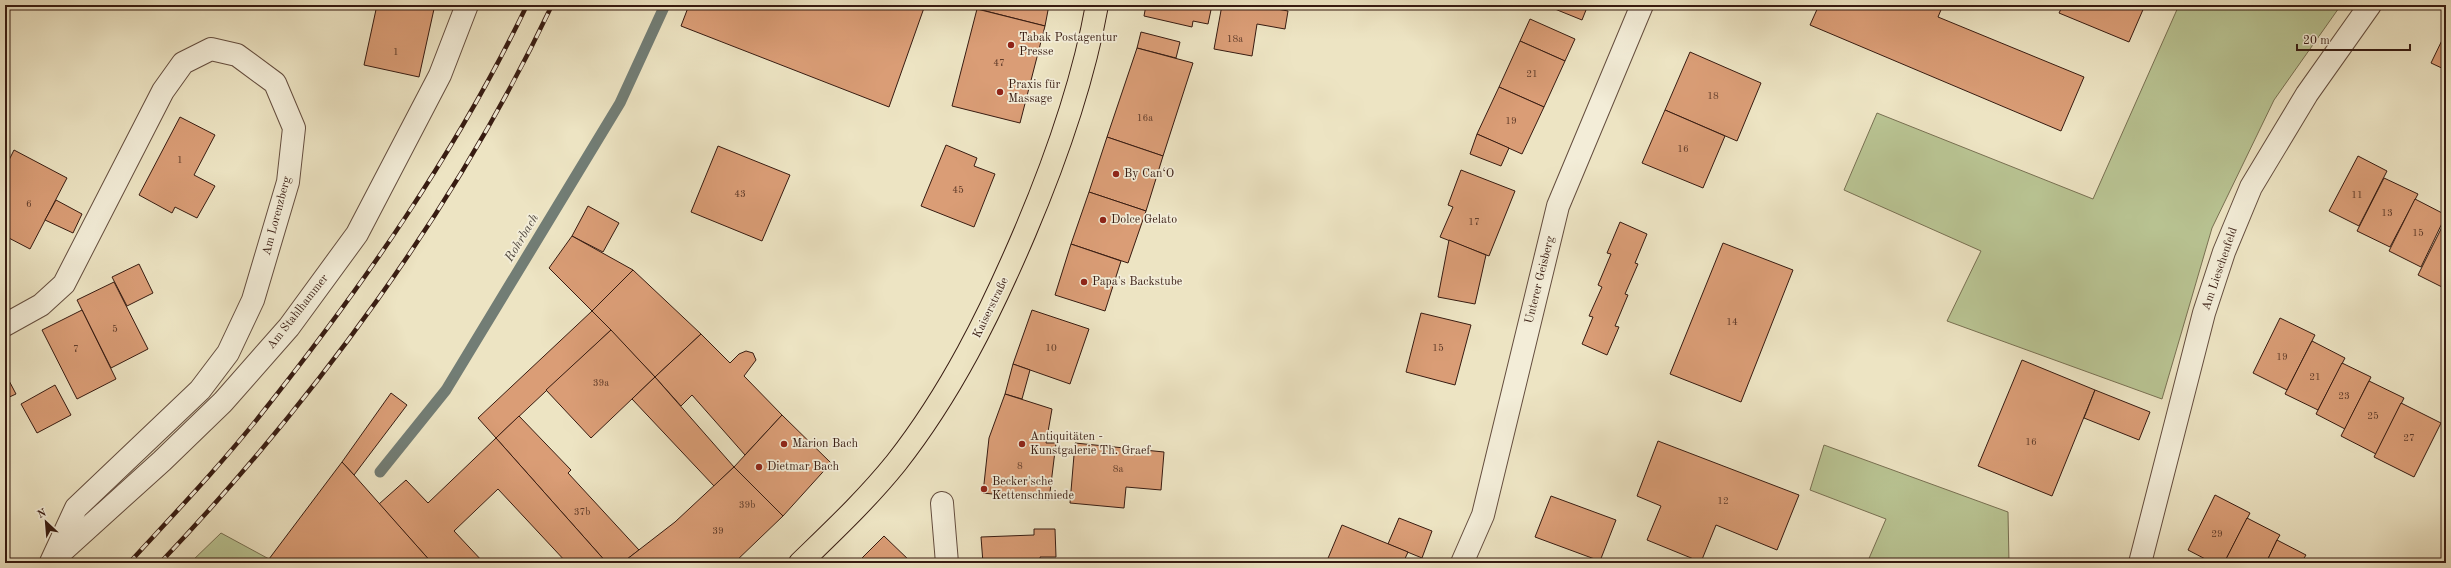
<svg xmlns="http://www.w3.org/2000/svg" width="2451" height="568" font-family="'Old Standard TT',serif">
	<rect width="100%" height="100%" fill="#ede4c3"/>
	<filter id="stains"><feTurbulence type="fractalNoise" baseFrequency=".005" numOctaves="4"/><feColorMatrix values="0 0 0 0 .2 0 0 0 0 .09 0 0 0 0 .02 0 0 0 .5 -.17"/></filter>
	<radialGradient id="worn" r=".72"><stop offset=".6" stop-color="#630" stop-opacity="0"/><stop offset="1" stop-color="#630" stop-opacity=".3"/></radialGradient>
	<!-- green -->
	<g fill="#b9c493" stroke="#787052">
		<path d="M2179,5h162l-67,95 -62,128 -50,171 -215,-78 34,-70 -137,-61 33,-77 216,86z"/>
		<path d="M1824,445l184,67 1,51h-142l19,-44 -76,-29z"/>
		<path d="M221,533l48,26 -3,4h-76z"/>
	</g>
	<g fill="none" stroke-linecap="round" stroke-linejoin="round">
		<!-- stream -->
		<path stroke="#727d75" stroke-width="11" d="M380,472l66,-82 174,-287 45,-98"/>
	</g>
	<!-- building -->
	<g fill="#da9d76" stroke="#371b11">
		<path d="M377,5h41l16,4 -15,68 -55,-12z"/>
		<path d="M689,5h236l-36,102 -208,-81z"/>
		<path d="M962,5h87l-4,21z"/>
		<path d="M1146,5h66l-4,19 -15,-3 -1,6 -48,-11z"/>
		<path d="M1222,5h44v2l22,4 -3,18 -28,-5 -5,32 -38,-7z"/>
		<path d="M1545,5h43l-6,15z"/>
		<path d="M1819,5h124l-5,12 146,60 -23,54 -251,-106z"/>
		<path d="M2063,5h82l-16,37 -70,-29z"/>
		<path d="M977,9l68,17 -25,97 -68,-17z"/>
		<path d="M1530,19l45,20 -10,22 -45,-20z"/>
		<path d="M1141,32l39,10 -4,16 -39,-10z"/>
		<path d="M2446,32v38l-15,-7z"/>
		<path d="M1520,41l45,20 -21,46 -45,-20z"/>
		<path d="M1137,48l56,15 -30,93 -56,-19z"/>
		<path d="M1690,52l71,31 -24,58 -72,-31z"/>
		<path d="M1499,87l45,20 -22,47 -45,-20z"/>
		<path d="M1665,110l60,26 -22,52 -61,-25z"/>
		<path d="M180,117l35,18 -21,40 21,11 -18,32 -22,-11 -3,6 -33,-18z"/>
		<path d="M1477,134l32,14 -8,18 -31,-12z"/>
		<path d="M1107,137l56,19 -17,55 -57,-19z"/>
		<path d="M946,145l31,13 -3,8 21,8 -21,53 -53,-21z"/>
		<path d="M718,146l72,29 -28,66 -71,-29z"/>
		<path d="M14,150l53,28 -37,71 -25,-13v-68z"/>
		<path d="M2358,156l29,15 -28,55 -30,-15z"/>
		<path d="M1461,170l54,21 -26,65 -49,-19 13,-30 -5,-2z"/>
		<path d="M2384,178l34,16 -28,53 -33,-16z"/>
		<path d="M1089,192l57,19 -18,52 -57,-19z"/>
		<path d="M2415,199l31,16 -25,52 -32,-16z"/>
		<path d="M56,200l26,14 -9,19 -28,-13z"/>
		<path d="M588,206l31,17 -16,29 -31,-16z"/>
		<path d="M2446,219v70l-28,-14z"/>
		<path d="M1620,222l27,12 -12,29 3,1 -13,30 3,1 -13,31 4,1 -12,28 -25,-11 11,-27 -4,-1 13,-29 -4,-2 13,-31 -4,-1z"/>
		<path d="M572,236l61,34 -41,41 -43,-43z"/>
		<path d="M1449,240l37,15 -11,49 -37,-7z"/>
		<path d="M1723,243l70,27 -52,132 -71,-28z"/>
		<path d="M1071,244l50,17 -16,50 -50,-16z"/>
		<path d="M139,264l14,29 -26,13 -15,-29z"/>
		<path d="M633,270l68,64 -46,43 -63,-66z"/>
		<path d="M114,282l34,67 -37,19 -34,-68z"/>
		<path d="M82,310l34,69 -39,20 -35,-69z"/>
		<path d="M1032,310l57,19 -19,55 -57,-20z"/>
		<path d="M592,311l19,19 -115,108 -18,-20z"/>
		<path d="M1421,313l50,12 -16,60 -49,-13z"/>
		<path d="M2280,318l35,17 -28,55 -34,-17z"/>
		<path d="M611,330l44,47 -64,61 -45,-48z"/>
		<path d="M701,334l29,29 9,-9 7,-3 7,2 3,7 -12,16 38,39 -37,40 -53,-60 -11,11 -26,-29z"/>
		<path d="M2312,341l33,17 -27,52 -33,-16z"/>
		<path d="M2022,360l73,30 -43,106 -74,-30z"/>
		<path d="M2342,363l29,14 -26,52 -29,-15z"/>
		<path d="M1013,364l17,6 -8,29 -17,-5z"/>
		<path d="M5,373l11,21 -11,5z"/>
		<path d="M655,377l79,90 -20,19 -82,-87z"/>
		<path d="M2369,381l35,17 -28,56 -35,-18z"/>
		<path d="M55,385l16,30 -34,18 -16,-29z"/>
		<path d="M2095,390l55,22 -11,28 -55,-22z"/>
		<path d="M391,393l16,12 -53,70 -12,-13z"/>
		<path d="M1005,394l47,15 -6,34h10l-7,57 -66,-7 6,-55z"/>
		<path d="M2401,403l40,20 -27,54 -40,-20z"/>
		<path d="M782,415l49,48 -48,53 -49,-49z"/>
		<path d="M519,416l52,54 -3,3 71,77 -17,13h-15l-111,-125z"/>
		<path d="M496,438l111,125h-40l-69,-74 -44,42 30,32h-52l-53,-59 27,-24 22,23z"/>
		<path d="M1658,441l141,54 -22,55 -61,-25 -15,37 -54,-22 14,-34 -24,-10z"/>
		<path d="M1075,443l89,9 -3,38 -35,-3 -2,21 -54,-5z"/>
		<path d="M342,462l12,13 78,88h-154l-9,-4z"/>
		<path d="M734,467l49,49 -49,47h-112l53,-41z"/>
		<path d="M2215,495l35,18 -26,50h-11l-25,-13z"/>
		<path d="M1551,496l65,24 -16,41 -65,-24z"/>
		<path d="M1399,518l33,13 -10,27 -34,-14z"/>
		<path d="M2247,518l33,17 -3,5 -11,23h-42z"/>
		<path d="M1342,525l66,27 -5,11h-77z"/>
		<path d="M1034,529h21l1,28h-16l1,6h-58l-2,-26 53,-2z"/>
		<path d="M884,536l28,27h-55z"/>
		<path d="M2277,540l29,15 -5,8h-35z"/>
		<path d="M2304,558l9,5h-12z"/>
	</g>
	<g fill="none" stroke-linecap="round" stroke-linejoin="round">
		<defs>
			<g id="minor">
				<path d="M5,325l36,-20 23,-21 99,-193 20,-28 28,-14 26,6 38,28 19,45 -6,54 -35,118 -25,53 -28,37 -124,118 -25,54"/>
				<path d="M942,503l5,60"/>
				<path d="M58,555l104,-94 61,-59 66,-75 68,-93 83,-159 27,-70"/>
				<path d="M1462,563l21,-48 75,-309 84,-201"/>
				<path d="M2140,563l64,-250 20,-61 27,-65 56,-93 63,-89"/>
			</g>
			<path id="major" d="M800,563c33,-32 67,-64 96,-100 55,-70 94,-149 129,-231 31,-73 58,-149 72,-227"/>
		</defs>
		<!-- minor casing -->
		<use href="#minor" stroke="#644d3e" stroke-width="24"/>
		<!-- major casing -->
		<use href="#major" stroke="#371b11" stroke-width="24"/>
		<!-- minor -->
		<use href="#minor" stroke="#f3edd8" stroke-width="22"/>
		<!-- major -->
		<use href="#major" stroke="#ede4c3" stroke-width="22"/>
		<defs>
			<g id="rail">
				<path d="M129,563c45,-49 92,-98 133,-150 101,-127 195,-262 265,-408"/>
				<path d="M160,563c154,-162 296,-355 392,-558"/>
			</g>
		</defs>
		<!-- rail casing -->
		<use href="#rail" stroke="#371b11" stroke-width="4.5"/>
		<!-- rail -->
		<use href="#rail" stroke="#f3edd8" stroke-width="3" stroke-dasharray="9" stroke-linecap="butt"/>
	</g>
	<!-- markers -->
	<g fill="#8f2418" stroke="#f3edd8" stroke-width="1.5">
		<circle cx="1011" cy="45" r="4"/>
		<circle cx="1000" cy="92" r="4"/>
		<circle cx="1116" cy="174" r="4"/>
		<circle cx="1103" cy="220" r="4"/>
		<circle cx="1084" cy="282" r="4"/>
		<circle cx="784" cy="444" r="4"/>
		<circle cx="1022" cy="444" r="4"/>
		<circle cx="759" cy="467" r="4"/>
		<circle cx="984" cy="489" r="4"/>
	</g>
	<g text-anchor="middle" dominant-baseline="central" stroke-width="3.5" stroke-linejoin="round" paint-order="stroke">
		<!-- number labels -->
		<g font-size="10" fill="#603c2a">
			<text x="1235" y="39">18a</text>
			<text x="396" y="52">1</text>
			<text x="999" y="63">47</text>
			<text x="1532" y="74">21</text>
			<text x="1713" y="96">18</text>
			<text x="1145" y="118">16a</text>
			<text x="1511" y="121">19</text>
			<text x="1683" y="149">16</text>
			<text x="180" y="160">1</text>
			<text x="958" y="190">45</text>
			<text x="740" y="194">43</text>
			<text x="2357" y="195">11</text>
			<text x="29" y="204">6</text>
			<text x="2387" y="213">13</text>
			<text x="1474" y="222">17</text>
			<text x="2418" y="233">15</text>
			<text x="1732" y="322">14</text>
			<text x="115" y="329">5</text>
			<text x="1051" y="348">10</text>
			<text x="1438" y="348">15</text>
			<text x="76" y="349">7</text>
			<text x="2282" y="357">19</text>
			<text x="2315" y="377">21</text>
			<text x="601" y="383">39a</text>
			<text x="2344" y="396">23</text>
			<text x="2373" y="416">25</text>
			<text x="2409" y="438">27</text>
			<text x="2031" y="442">16</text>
			<text x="1020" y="466">8</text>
			<text x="1118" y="469">8a</text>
			<text x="1723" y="501">12</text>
			<text x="747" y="505">39b</text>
			<text x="582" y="512">37b</text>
			<text x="718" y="531">39</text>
			<text x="2217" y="534">29</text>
		</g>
		<!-- poi labels -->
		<g font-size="12" fill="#371b11" stroke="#f3edd8" text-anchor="start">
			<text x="1019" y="38">Tabak Postagentur<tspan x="1019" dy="14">Presse</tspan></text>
			<text x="1008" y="85">Praxis für<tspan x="1008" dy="14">Massage</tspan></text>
			<text x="1124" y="174">By Can‘O</text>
			<text x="1111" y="220">Dolce Gelato</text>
			<text x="1092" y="282">Papa's Backstube</text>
			<text x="1030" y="437">Antiquitäten -<tspan x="1030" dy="14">Kunstgalerie Th. Graef</tspan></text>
			<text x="792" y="444">Marion Bach</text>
			<text x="767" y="467">Dietmar Bach</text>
			<text x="992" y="482">Becker'sche<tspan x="992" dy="14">Kettenschmiede</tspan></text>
		</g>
		<!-- street labels -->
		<g font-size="12" fill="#371b11" stroke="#f3edd8">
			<text transform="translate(277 216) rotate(-75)">Am Lorenzberg</text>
			<text transform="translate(2220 269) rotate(-71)">Am Lieschenfeld</text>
			<text transform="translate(1540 280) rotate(-76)">Unterer Geisberg</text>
			<text transform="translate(991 308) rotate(-64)">Kaiserstraße</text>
			<text transform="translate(298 312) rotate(-52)">Am Stahlhammer</text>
		</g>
		<!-- water labels -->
		<g font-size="13" font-style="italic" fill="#554c43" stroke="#f3edd8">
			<text transform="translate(522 238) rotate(-59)">Rohrbach</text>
		</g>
	</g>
	<!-- margin -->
	<rect width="2451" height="568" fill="none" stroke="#ede4c3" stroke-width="20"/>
	<rect x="6" y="6" width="2439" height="556" fill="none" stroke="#371b11" stroke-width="2"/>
	<rect x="10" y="10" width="2431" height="548" fill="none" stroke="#371b11"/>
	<!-- north arrow -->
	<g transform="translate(46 522) rotate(334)" stroke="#f3edd8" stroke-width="3" paint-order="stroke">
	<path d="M0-3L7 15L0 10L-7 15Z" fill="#371b11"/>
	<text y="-6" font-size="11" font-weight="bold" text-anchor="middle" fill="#371b11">N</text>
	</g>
	<!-- scale -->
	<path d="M2297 44v6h113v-6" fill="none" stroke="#371b11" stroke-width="2"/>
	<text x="2303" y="44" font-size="12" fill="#371b11" stroke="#f3edd8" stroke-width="3" paint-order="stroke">20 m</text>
	<rect width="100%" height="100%" filter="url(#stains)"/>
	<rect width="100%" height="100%" fill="url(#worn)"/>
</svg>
